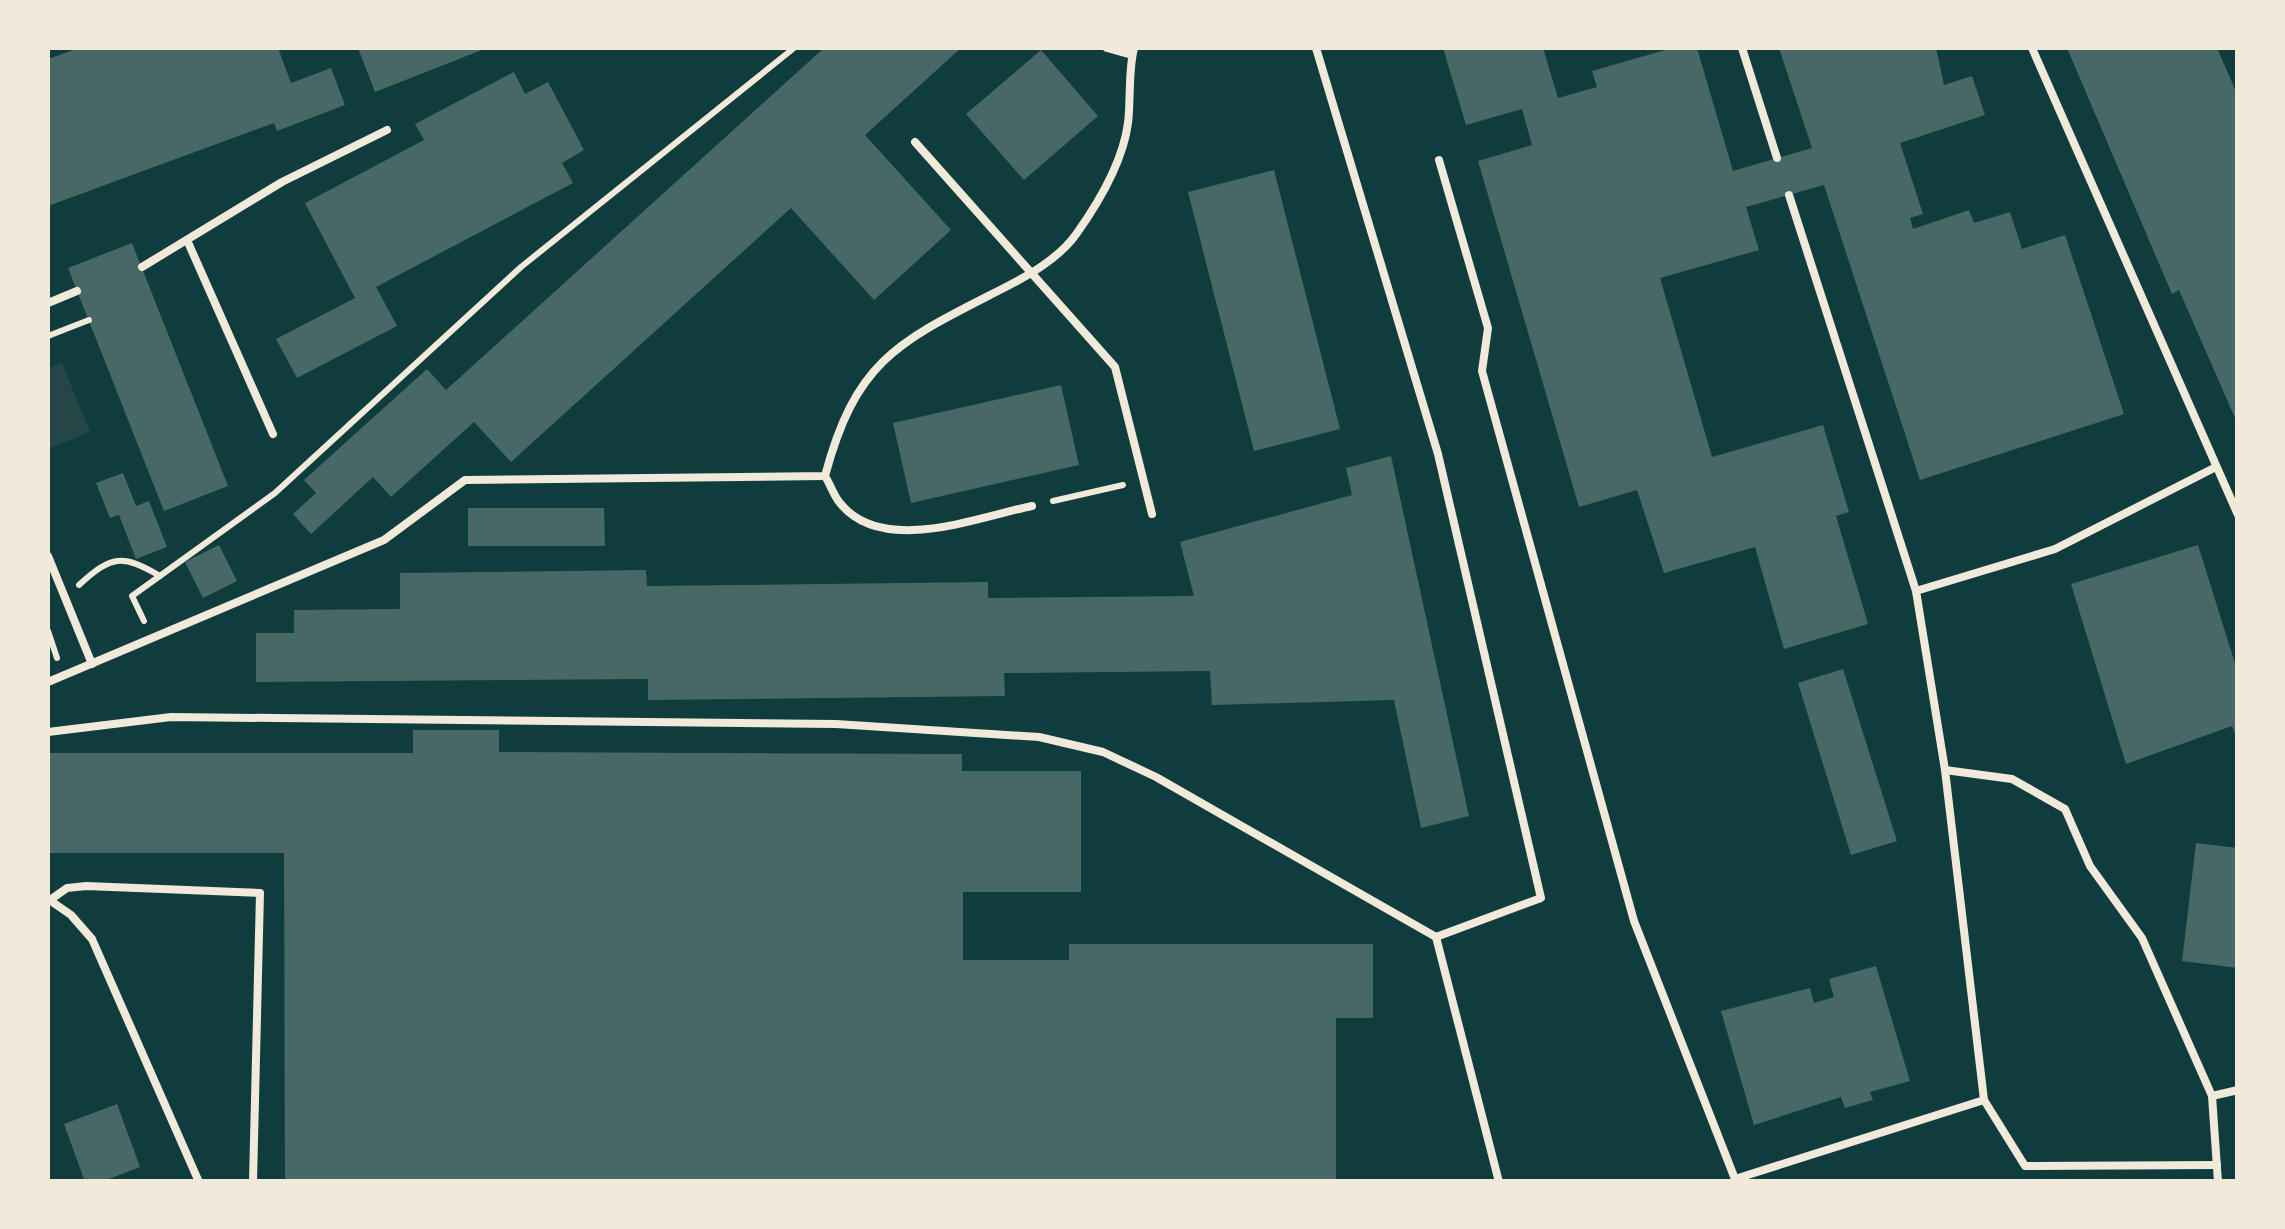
<svg xmlns="http://www.w3.org/2000/svg" width="2285" height="1229" font-family="Lato,sans-serif">
	<rect width="100%" height="100%" fill="#0f3d3e"/>
	<!-- green -->
	<path fill="#244646" d="M62,363l28,69 -42,17v-80z"/>
	<!-- building -->
	<g fill="#486865">
		<path d="M79,48h199l13,35 40,-15 14,37 -68,26 -3,-8 -226,83v-147z"/>
		<path d="M358,48h129l-112,44z"/>
		<path d="M824,48h137l-96,87 86,95 -77,70 -83,-92 -280,254 -37,-40 -83,75 -18,-20 -62,57 -18,-20 23,-21 -12,-13 123,-111 19,21z"/>
		<path d="M1443,48h100l15,50 39,-11 -5,-16 80,-23h25l36,123 79,-23 -33,-100h157l8,37 28,-9 13,39 -85,28 23,71 -13,4 3,11 56,-19 5,13 36,-11 12,37 43,-14 59,179 -204,66 -96,-295 -78,22 13,43 -99,28 52,179 111,-32 26,87 -13,4 32,108 -84,25 -29,-102 -91,26 -27,-83 -58,17 -101,-346 54,-16 -10,-36 -56,16z"/>
		<path d="M2067,48h150l21,48v329l-59,-135 -7,4z"/>
		<path d="M1041,50l57,66 -74,64 -58,-66z"/>
		<path d="M514,72l11,22 23,-12 36,68 -22,13 11,20 -197,104 21,39 -100,52 -21,-39 79,-41 -50,-95 119,-63 -9,-16z"/>
		<path d="M1274,170l66,259 -86,22 -66,-259z"/>
		<path d="M132,243l96,243 -64,25 -96,-243z"/>
		<path d="M1061,385l18,80 -168,38 -18,-80z"/>
		<path d="M1391,456l78,360 -48,12 -27,-128 -182,5 -2,-34 -206,2 1,23 -357,4v-21l-392,3v-49h38v-23l106,-1v-36l246,-3 1,16 341,-4v16l206,-2 -14,-54 172,-47 -6,-27z"/>
		<path d="M123,473l13,33 13,-5 18,46 -31,12 -17,-44 -9,3 -14,-35z"/>
		<path d="M468,508h136l1,38h-137z"/>
		<path d="M219,545l18,36 -34,17 -18,-36z"/>
		<path d="M2198,545l40,128v68l-6,-15 -106,38 -55,-180z"/>
		<path d="M1843,669l54,172 -46,14 -53,-172z"/>
		<path d="M413,730h86v22l463,2v17h119v121h-118v68h106v-16h304v74h-37v164h-1051l-1,-329h-236v-100h365z"/>
		<path d="M2196,843l42,5v120l-56,-7z"/>
		<path d="M1876,966l34,115 -40,11 3,8 -28,8 -4,-11 -87,28 -33,-114 89,-23 4,15 20,-6 -5,-18z"/>
		<path d="M117,1104l23,63 -39,15h-16l-21,-58z"/>
	</g>
	<g fill="none" stroke-linecap="round" stroke-linejoin="round">
		<!-- path -->
		<g stroke="#f1e9da" stroke-width="6">
			<path d="M48,336l41,-16"/>
			<path d="M1053,501l70,-16"/>
			<path d="M79,585c33,-30 43,-31 81,-9"/>
			<path d="M144,621l-12,-25 143,-103 246,-226 273,-219"/>
			<path d="M48,631l9,27"/>
		</g>
		<!-- service -->
		<g stroke="#f1e9da" stroke-width="8">
			<path d="M1107,48l25,7"/>
			<path d="M1316,48l122,406 103,444 -105,39"/>
			<path d="M1742,48l35,110"/>
			<path d="M2032,48l206,467"/>
			<path d="M915,142l200,225 37,147"/>
			<path d="M1439,160l49,168 -6,43 152,550 101,258 249,-79 41,66 192,-1"/>
			<path d="M1789,195l127,396 29,179 39,330"/>
			<path d="M187,240l86,194"/>
			<path d="M142,267l140,-85 105,-52"/>
			<path d="M48,303l29,-12"/>
			<path d="M825,476c5,8 9,20 15,27 42,53 138,14 192,3"/>
			<path d="M48,556l44,108"/>
			<path d="M1916,591l139,-42 159,-81"/>
			<path d="M48,682l336,-142 81,-60 360,-4c31,-116 73,-134 173,-185 28,-14 61,-32 79,-58 22,-31 46,-72 51,-110 3,-25 0,-51 6,-75"/>
			<path d="M48,732l123,-15 665,7 203,13 64,15 53,25 280,160 63,245"/>
			<path d="M1945,770l67,9 53,30 25,57 52,72 70,158"/>
			<path d="M48,899l23,16 21,24 107,243"/>
			<path d="M50,900l17,-12 19,-2 174,7 -7,289"/>
			<path d="M2218,1182l-6,-86 26,-6"/>
		</g>
	</g>
	<!-- border -->
	<rect width="2285" height="1229" fill="none" stroke="#f1e9da" stroke-width="100"/>
</svg>
